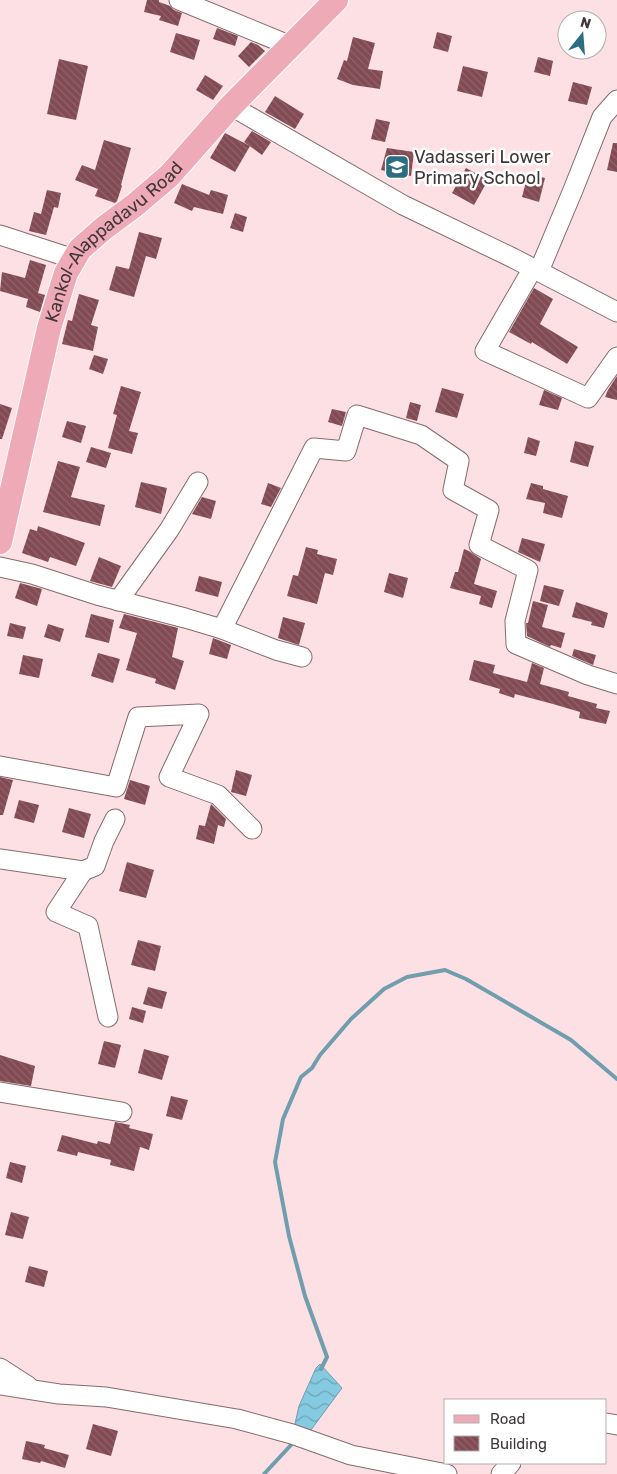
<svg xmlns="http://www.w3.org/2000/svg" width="617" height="1474" font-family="Rubik,sans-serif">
	<defs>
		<pattern id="water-waves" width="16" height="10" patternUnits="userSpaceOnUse" patternTransform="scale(1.25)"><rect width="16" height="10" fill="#85cae0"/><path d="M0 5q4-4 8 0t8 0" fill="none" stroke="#6ea5b7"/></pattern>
		<pattern id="building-back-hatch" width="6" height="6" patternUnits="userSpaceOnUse" patternTransform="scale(1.25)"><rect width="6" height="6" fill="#824b54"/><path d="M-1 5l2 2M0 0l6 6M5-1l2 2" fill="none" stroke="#90636a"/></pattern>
	</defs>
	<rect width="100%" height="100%" fill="#fde0e3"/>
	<!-- water -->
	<path fill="url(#water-waves)" stroke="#719eae" d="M320,1364l22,24 -34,46 -14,-6 5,-22 17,-38z"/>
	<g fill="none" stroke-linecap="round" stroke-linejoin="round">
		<!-- stream -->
		<g stroke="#719eae" stroke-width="4">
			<path d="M321,1369l6,-12 -22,-61 -16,-60 -14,-74 8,-43 18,-42 11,-9 8,-13 31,-36 33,-30 23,-12 38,-7 21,9 105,61 46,39"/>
			<path d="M264,1474l27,-29"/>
		</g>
	</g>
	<!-- building -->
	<g fill="url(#building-back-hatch)">
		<path d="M147,0h12v2l11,4 4,4 8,3 -4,13 -19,-6 2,-4 -17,-4z"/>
		<path d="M217,28l21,8 -3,10 -22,-7z"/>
		<path d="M437,32l15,4 -4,16 -15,-4z"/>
		<path d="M176,33l24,7 -6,20 -24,-8z"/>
		<path d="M353,37l22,6 -7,26 15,2 -3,18 -27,-4 -16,-6 7,-19 3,1z"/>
		<path d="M251,42l7,3 7,6 -16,16 -11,-11z"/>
		<path d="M538,57l15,4 -3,15 -16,-4z"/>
		<path d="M59,59l29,7 -12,54 -29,-6z"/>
		<path d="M463,66l25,6 -6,25 -25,-6z"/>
		<path d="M205,75l18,11 -10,14 -17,-10z"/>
		<path d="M573,82l19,5 -5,18 -19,-4z"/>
		<path d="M275,96l29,18 -9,15 -30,-17z"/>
		<path d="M376,119l14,3 -5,20 -14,-3z"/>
		<path d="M252,131l19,11 -9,13 -18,-13z"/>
		<path d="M225,133l25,13 -15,26 -25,-14z"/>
		<path d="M104,140l27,8 -10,37 1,1 -5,15 -2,2 -20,-7 3,-7 -23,-9 7,-15 13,5z"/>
		<path d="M613,143h4v29l-10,-2z"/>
		<path d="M387,148l27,4 -3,24 -30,-6z"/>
		<path d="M466,168l22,12 -14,25 -22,-12z"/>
		<path d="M528,174l17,4 -6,24 -17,-5z"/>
		<path d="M182,184l27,11 2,-5 17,5 -5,19 -29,-7 -2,4 -18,-8z"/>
		<path d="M47,190l14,3 -3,15 -4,-1 -8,28 -17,-4 5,-19 7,2z"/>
		<path d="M235,213l12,4 -4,15 -13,-4z"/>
		<path d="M139,232l23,6 -6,21 -10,-3 -12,41 -25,-7 7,-24 13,3z"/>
		<path d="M30,260l16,5 -8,28 7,2 -5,17 -14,-5 2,-8 -28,-8 2,-19 23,6z"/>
		<path d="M534,288l19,11 -13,25 38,23 -11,17 -35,-22 -1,2 -22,-12z"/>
		<path d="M79,294l20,6 -8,25 7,2 -5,24 -31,-7 6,-24 4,1z"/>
		<path d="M94,355l14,4 -5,15 -14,-5z"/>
		<path d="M617,376v24l-12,-3 3,-7z"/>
		<path d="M121,386l20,6 -12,39 9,2 -6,21 -24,-6 9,-33 -4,-1z"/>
		<path d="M442,388l22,6 -7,24 -22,-6z"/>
		<path d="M544,390l18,8 -4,12 -19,-5z"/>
		<path d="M410,402l11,3 -4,16 -11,-3z"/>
		<path d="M0,404l12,4 -10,31h-2z"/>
		<path d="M332,409l14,3 -4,14 -14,-4z"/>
		<path d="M67,421l19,5 -5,17 -19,-6z"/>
		<path d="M528,437l12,4 -4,15 -12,-3z"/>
		<path d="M575,441l19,5 -6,21 -18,-5z"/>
		<path d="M91,447l20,6 -5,15 -20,-6z"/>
		<path d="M58,461l22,6 -9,30 34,8 -5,21 -57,-14z"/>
		<path d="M141,482l26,6 -6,26 -26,-7z"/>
		<path d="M268,483l13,5 -10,19 -10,-3z"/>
		<path d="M531,483l12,3v3l25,7 -6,22 -19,-5 2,-10 -19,-4z"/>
		<path d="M202,497l14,4 -5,18 -19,-5z"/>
		<path d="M38,526l47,17 -9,23 -26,-9 -2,5 -26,-9 8,-24 7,2z"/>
		<path d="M522,538l23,6 -5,18 -22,-10z"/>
		<path d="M306,547l12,3 -1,4 20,5 -4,16 -8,-2 -8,31 -30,-8 6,-21 5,1z"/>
		<path d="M464,549l5,2 12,8 -7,25 23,7 -5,17 -13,-4 2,-8 -31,-8 5,-16h3z"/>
		<path d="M99,557l22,9 -9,21 -22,-6z"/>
		<path d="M389,573l19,5 -5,20 -19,-6z"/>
		<path d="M199,576l23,6 -4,15 -23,-6z"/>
		<path d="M20,583l22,6 -5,17 -22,-8z"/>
		<path d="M544,585l20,5 -5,16 -19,-5z"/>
		<path d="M533,601l15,4 -6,22 23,6 -4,15 -10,-3 -1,2 -23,-11 -1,-13h2z"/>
		<path d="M576,602l32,11 -4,15 -13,-3 1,-3 -20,-5z"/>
		<path d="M91,614l23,6 -5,23 -24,-6z"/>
		<path d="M124,614l54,14 -6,29 12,4 -9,29 -20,-7 1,-4 -30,-9 11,-37 -18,-5z"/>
		<path d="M283,617l22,6 -6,22 -21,-7z"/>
		<path d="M10,623l16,4 -3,12 -16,-3z"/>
		<path d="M48,624l16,5 -4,13 -16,-5z"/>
		<path d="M213,638l18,7 -4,14 -18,-5z"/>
		<path d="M574,649l22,6 -3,10 -21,-9z"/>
		<path d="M98,653l22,6 -7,24 -22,-7z"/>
		<path d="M23,655l20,4 -4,19 -20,-4z"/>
		<path d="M474,660l21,5 -2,8 34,9 5,-19 12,5 -4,16 29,8 -1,4 29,8 -1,4 14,3 -4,13 -27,-6 1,-6 -27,-8 -38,-10 -1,4 -15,-5 1,-4 -31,-9z"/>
		<path d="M236,770l16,5 -6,21 -15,-4z"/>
		<path d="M0,777l13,3 -10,35h-3z"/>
		<path d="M130,780l20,6 -5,19 -21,-6z"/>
		<path d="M19,800l20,5 -5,18 -20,-5z"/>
		<path d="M211,804l15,15 -2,8 -6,-2 -4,19 -18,-5 3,-14 6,1z"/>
		<path d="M69,808l22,6 -7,24 -22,-6z"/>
		<path d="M127,862l27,8 -8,28 -27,-7z"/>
		<path d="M138,940l23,6 -6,25 -24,-6z"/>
		<path d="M148,987l19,5 -5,17 -19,-5z"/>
		<path d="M132,1007l14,4 -3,12 -14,-4z"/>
		<path d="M104,1041l17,4 -6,23 -17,-4z"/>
		<path d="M144,1049l25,7 -7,24 -24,-7z"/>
		<path d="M0,1055l35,11 -4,20 -31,-5z"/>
		<path d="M171,1096l17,4 -6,20 -16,-4z"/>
		<path d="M115,1122l15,3 -1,3 24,6 -4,16 -9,-3 -6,24 -24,-6 1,-5 -33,-8 -1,4 -20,-5 5,-16 35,9 1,-3 12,3z"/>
		<path d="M10,1162l16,4 -4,17 -16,-5z"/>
		<path d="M11,1212l18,5 -6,22 -18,-4z"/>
		<path d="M29,1266l19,5 -4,16 -19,-5z"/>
		<path d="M93,1424l25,7 -7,25 -25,-7z"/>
		<path d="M26,1441l19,4 -1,3 25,7 -4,13 -24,-7 -1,2 -18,-4z"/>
	</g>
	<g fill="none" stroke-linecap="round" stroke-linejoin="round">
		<defs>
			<g id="minor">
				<path d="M179,0l112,46"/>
				<path d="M231,106l172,99 110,53 104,54"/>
				<path d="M0,235l74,24"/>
				<path d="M533,268l-48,83 103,47 29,-41"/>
				<path d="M539,271l34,-81 29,-73 15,-17"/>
				<path d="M0,567l32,7 65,21 88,23 37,11 54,21 26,7"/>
				<path d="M118,601l51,-71 29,-48"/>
				<path d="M222,629l92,-181 32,3 11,-36 64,20 38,26 -6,29 36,20 -10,35 49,25 -13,51 1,23 72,31 29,9"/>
				<path d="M0,766l116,21 22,-70 61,-3 -30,63 49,18 34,34"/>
				<path d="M0,859l83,12 12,-5 9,-25 11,-22"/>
				<path d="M83,871l-27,41 32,14 20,91"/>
				<path d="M0,1092l122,20"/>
				<path d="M0,1368l28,18"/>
				<path d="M0,1385l59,9 47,3 131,22 55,15 59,21 96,19"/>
				<path d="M606,1423l11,2"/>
				<path d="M501,1474l10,-11"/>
			</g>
			<g id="major">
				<path id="s1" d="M0,542l49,-214 17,-55 14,-24 24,-21 31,-23 34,-29 62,-70 105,-106"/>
			</g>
		</defs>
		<!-- minor casing -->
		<use href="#minor" stroke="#846b6e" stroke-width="21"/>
		<!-- major casing -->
		<use href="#major" stroke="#fff" stroke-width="26"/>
		<!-- minor -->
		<use href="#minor" stroke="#fff" stroke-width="19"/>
		<!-- major -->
		<use href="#major" stroke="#efaab7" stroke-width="24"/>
	</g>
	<!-- icons -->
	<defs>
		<symbol id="school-square" viewBox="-11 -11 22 22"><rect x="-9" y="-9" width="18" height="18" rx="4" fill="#2c6e81" stroke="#fff"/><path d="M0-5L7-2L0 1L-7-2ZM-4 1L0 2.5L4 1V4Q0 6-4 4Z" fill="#fff"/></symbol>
	</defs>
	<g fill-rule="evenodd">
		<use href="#school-square" x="383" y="153" width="28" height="28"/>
	</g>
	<g text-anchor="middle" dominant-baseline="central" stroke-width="5" stroke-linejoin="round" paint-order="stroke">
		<!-- poi labels -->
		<g font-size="18" fill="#423738" stroke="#fff" text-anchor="start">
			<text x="414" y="157">Vadasseri Lower<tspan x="414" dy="21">Primary School</tspan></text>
		</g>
		<!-- street labels -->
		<g font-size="18" fill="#423738" stroke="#fff">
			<text stroke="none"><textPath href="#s1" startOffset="331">Kankol-Alappadavu Road</textPath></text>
		</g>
	</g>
	<!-- legend -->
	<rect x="444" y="1399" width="162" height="65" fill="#ffffff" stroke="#b3afaf"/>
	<rect x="454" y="1415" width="25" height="8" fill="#efaab7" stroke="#b3afaf"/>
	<text x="490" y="1424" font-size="15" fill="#423738">Road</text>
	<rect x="454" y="1436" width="25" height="15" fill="url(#building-back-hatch)" stroke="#b3afaf"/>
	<text x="490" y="1449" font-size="15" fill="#423738">Building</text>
	<!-- north arrow -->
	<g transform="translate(582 35) rotate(17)"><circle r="24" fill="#ffffff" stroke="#b3afaf"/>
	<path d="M0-4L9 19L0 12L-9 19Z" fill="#2c6e81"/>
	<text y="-8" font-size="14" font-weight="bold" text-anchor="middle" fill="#423738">N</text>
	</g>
</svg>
